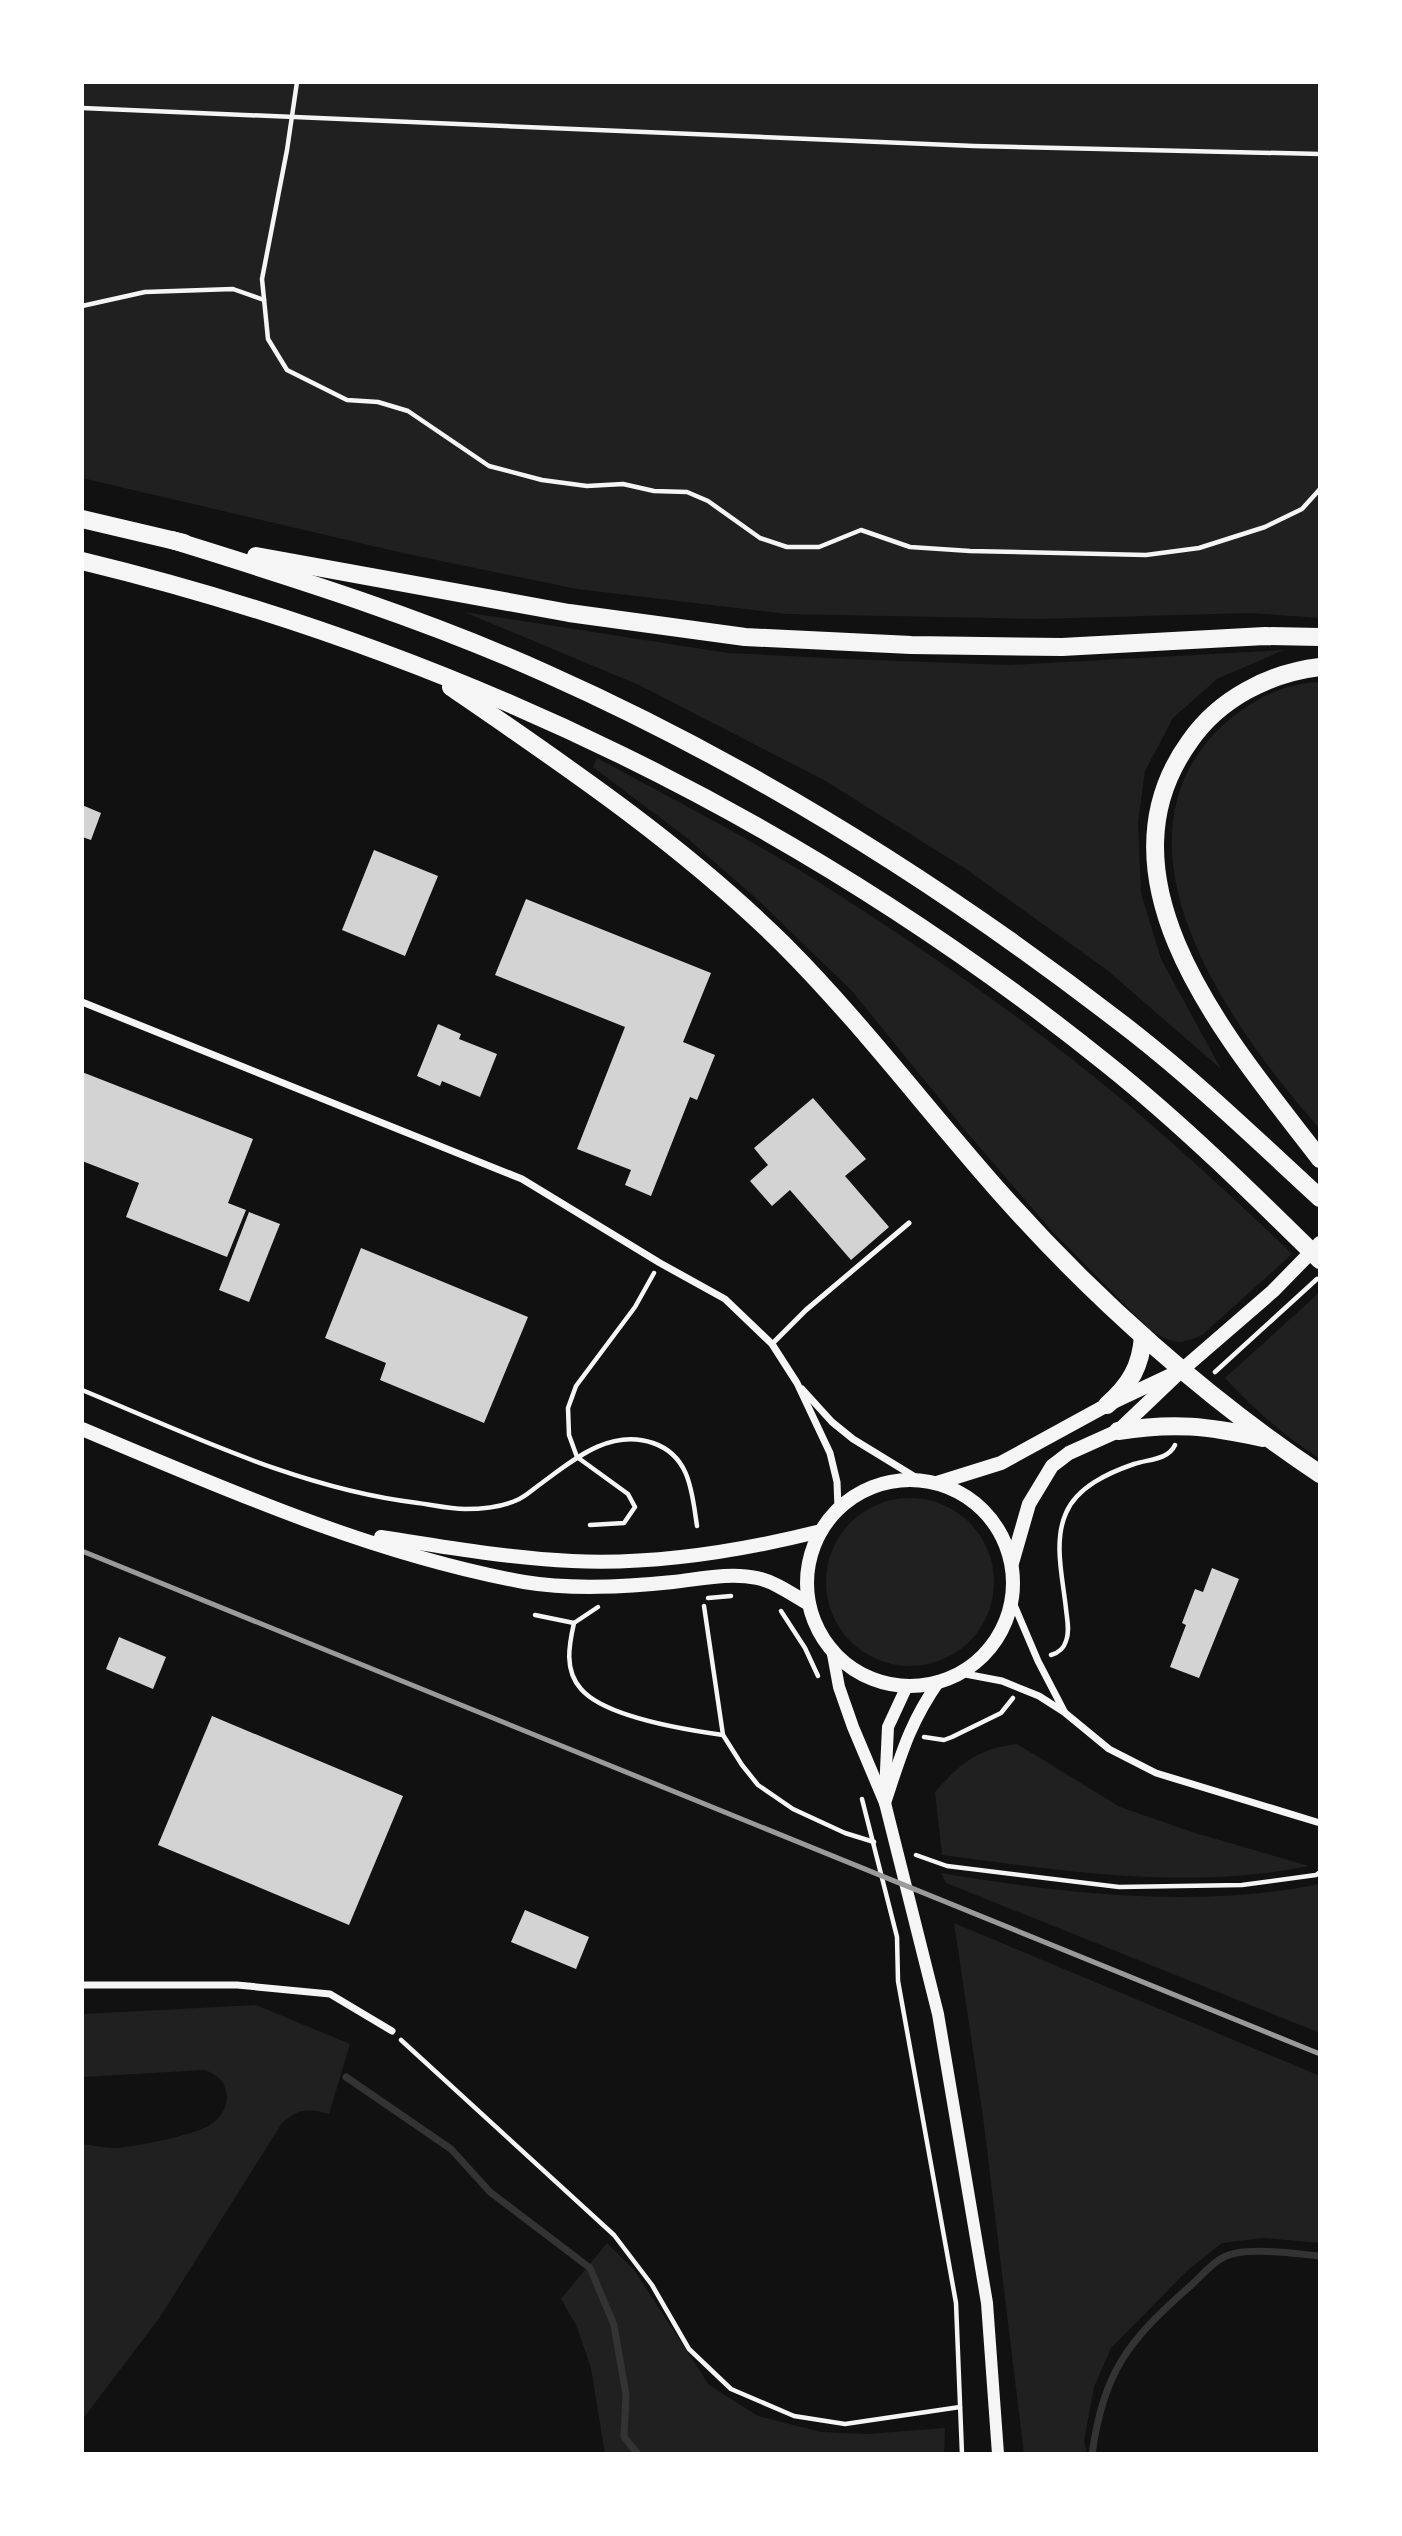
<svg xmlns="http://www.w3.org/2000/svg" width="1402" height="2536" font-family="Figtree,sans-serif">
	<rect width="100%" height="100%" fill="#111"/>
	<!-- green -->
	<g fill="#202020">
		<path d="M82,82h1238v536l-71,-5 -212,6 -250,-5 -210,-25 -174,-36 -321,-75z"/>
		<path d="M464,612l264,41 118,6 164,6 274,-15 -67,29 -44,39 -28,53 -7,51 3,71 20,66 60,110 -114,-99 -141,-101 -142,-89 -185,-95z"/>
		<path d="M1320,682v447c-84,-95 -216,-274 -107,-394 27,-29 66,-52 107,-53z"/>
		<path d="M597,758c77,42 156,82 231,130 105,67 208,139 304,220 55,47 108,96 160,146l-90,81c-25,11 -29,8 -52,-5l-99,-100 -86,-100 -113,-139 -94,-91 -71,-62 -94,-71z"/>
		<path d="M1320,1292v167c-36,-23 -66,-50 -95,-81z"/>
		<circle cx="910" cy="1582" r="84"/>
		<path d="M1017,1744l103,63 75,26 114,33c-122,25 -245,5 -367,-11l-7,-63c26,-29 42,-43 82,-48z"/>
		<path d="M941,1873c125,21 254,36 379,11v149l-374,-150z"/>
		<path d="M954,1923l366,153v167l-57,-5 -41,5 -34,27 -77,78 -17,39 -10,54 3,13h-63l-41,-337z"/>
		<path d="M256,2005l94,39 -21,70c-22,-6 -29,-6 -47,9l-122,194 -78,103v-276c11,1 22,4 33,4 19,-1 80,-13 95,-23 10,-7 16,-15 17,-27 0,-15 -9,-23 -22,-28l-123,7v-63z"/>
		<path d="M607,2243l27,27 75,115 49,31 63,16 46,2 78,-6 -1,26h-339l-14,-86 -14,-41 -16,-28z"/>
	</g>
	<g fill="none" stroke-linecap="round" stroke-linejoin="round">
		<!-- stream -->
		<g stroke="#333" stroke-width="7">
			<path d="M346,2077l105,72 39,43 100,76 24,57 12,70 -2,42 14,17"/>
			<path d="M1092,2454c12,-82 35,-112 96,-166 11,-9 23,-25 36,-31 21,-11 72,-3 96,-1"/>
		</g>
	</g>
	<!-- building -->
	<g fill="#d3d3d3">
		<path d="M82,805l19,8 -10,27 -9,-3z"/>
		<path d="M374,850l64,26 -33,80 -63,-26z"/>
		<path d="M526,899l185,74 -28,69 32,13 -18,45 -7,-3 -39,99 -26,-11 6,-15 -54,-21 48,-122 -130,-52z"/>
		<path d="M438,1024l23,10 -2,5 38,15 -17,43 -38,-16 -2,5 -23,-10z"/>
		<path d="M82,1072l171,67 -25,64 18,7 -19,47 -101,-40 13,-34 -57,-22z"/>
		<path d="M813,1098l53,61 -21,17 44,51 -38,33 -61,-70 -18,16 -22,-25 18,-16 -14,-17z"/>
		<path d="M249,1212l31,12 -31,78 -30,-12z"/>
		<path d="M361,1248l167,69 -44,106 -104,-43 6,-17 -61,-25z"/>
		<path d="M1212,1568l27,11 -40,99 -29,-11 16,-42 -4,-2 13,-34 8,3z"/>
		<path d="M119,1637l47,20 -13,32 -47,-20z"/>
		<path d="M212,1716l191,80 -54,129 -191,-80z"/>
		<path d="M525,1910l64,27 -13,32 -65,-27z"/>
	</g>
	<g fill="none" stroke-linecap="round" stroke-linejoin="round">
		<!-- path -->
		<g stroke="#f5f5f5" stroke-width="4.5">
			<path d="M297,82l-10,68 -25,129 6,60 19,31 60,30 31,2 30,9 81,55 53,14 45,6 36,-2 31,7 33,1 21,9 52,37 27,9h32l42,-17 49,17 60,4 176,4 53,-7 66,-21 37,-18 18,-20"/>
			<path d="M82,108l892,38 346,8"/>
			<path d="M82,306l63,-14 88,-3 31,11"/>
			<path d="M1215,1372l102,-93"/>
			<path d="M82,1390c109,45 218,99 336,113 15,2 32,6 47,6 17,0 37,-2 52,-9 8,-3 15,-10 22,-15 33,-24 70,-57 114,-42 38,13 39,51 44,83"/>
			<path d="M590,1525l34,-2 11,-16 -7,-13 -51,-37 -8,-22 -1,-27 8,-22 59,-79 19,-34"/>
			<path d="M708,1598l23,-2"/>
			<path d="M704,1606l19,129 19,30 16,20 35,24 52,24 29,9"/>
			<path d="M598,1607l-24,16c-5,22 -10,47 7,66 24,28 106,41 142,46"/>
			<path d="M781,1611l24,37 13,28"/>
			<path d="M535,1615l39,8"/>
			<path d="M1051,1655c7,-2 13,-7 15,-14 4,-10 1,-22 0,-32 -3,-30 -13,-67 0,-96 11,-26 42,-40 68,-49 15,-5 34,-4 41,-19"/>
			<path d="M924,1737l20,3 8,-3 49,-24 12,-15"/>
			<path d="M862,1799l35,138 1,44 58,322 6,151"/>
			<path d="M916,1855l31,11 172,21 123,-2 74,-10 4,-3"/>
			<path d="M401,2040l213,195 38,50 37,64 42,40 63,27 51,8 115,-17"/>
		</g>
		<!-- service -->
		<path stroke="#f5f5f5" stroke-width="5" d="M772,1344l34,-34 103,-87"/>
		<!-- minor -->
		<g stroke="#f5f5f5" stroke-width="7">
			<path d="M82,1002l440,177 138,84 65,36 47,45 25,39 33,70 7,29 1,27"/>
			<path d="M802,1389l30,33 21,17 67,41"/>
			<path d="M1012,1600l26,61 26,50"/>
			<path d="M960,1673l42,8 37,15 25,16 45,37 47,24 164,50"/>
			<path d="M82,1985h155l93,9 62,37"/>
		</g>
		<!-- tertiary -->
		<g stroke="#f5f5f5" stroke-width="12">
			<path d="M832,1649l7,38 14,40 32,76 53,211 49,289 11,151"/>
			<path d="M885,1792l3,-65 19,-41"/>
			<path d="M885,1803c16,-48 24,-79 54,-122"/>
		</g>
		<!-- secondary -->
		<g stroke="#f5f5f5" stroke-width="14">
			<path d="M82,1429c143,60 289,125 442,153 48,8 100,5 149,0 27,-3 57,-10 84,-4 19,4 36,17 52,26"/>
			<circle cx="910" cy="1583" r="103"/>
			<path d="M937,1483l64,-20 106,-58 68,-32"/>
			<path d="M381,1537c64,10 127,21 191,24 83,4 169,-10 249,-30"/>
			<path d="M1012,1563l17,-59 23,-38 17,-13 49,-22 65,-62 90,-78 47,-48"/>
		</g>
		<!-- motorway -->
		<g stroke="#f5f5f5" stroke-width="18">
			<path d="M82,519l102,24"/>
			<path d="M172,540c126,39 253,79 373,133 211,94 407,218 589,360 65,51 125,109 186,165"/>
			<path d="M256,556l313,57 176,24 166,8 151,2 203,-11 55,1"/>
			<path d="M82,561c376,91 723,260 1025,503 75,60 144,128 213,196"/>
			<path d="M1320,667c-51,6 -101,32 -130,74 -103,142 46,308 130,418"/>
			<path d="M451,687c115,79 232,158 332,257 79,79 147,170 222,254 91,102 201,200 315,276"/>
			<path d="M1107,1405c23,-20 34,-39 36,-69"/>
			<path d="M1118,1431c56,-9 90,-5 145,7"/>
		</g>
		<!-- rail -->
		<path stroke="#9a9a9a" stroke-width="5" d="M82,1551l1238,503"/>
	</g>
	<!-- border -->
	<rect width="1402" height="2536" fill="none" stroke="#ffffff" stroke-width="168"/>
</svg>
